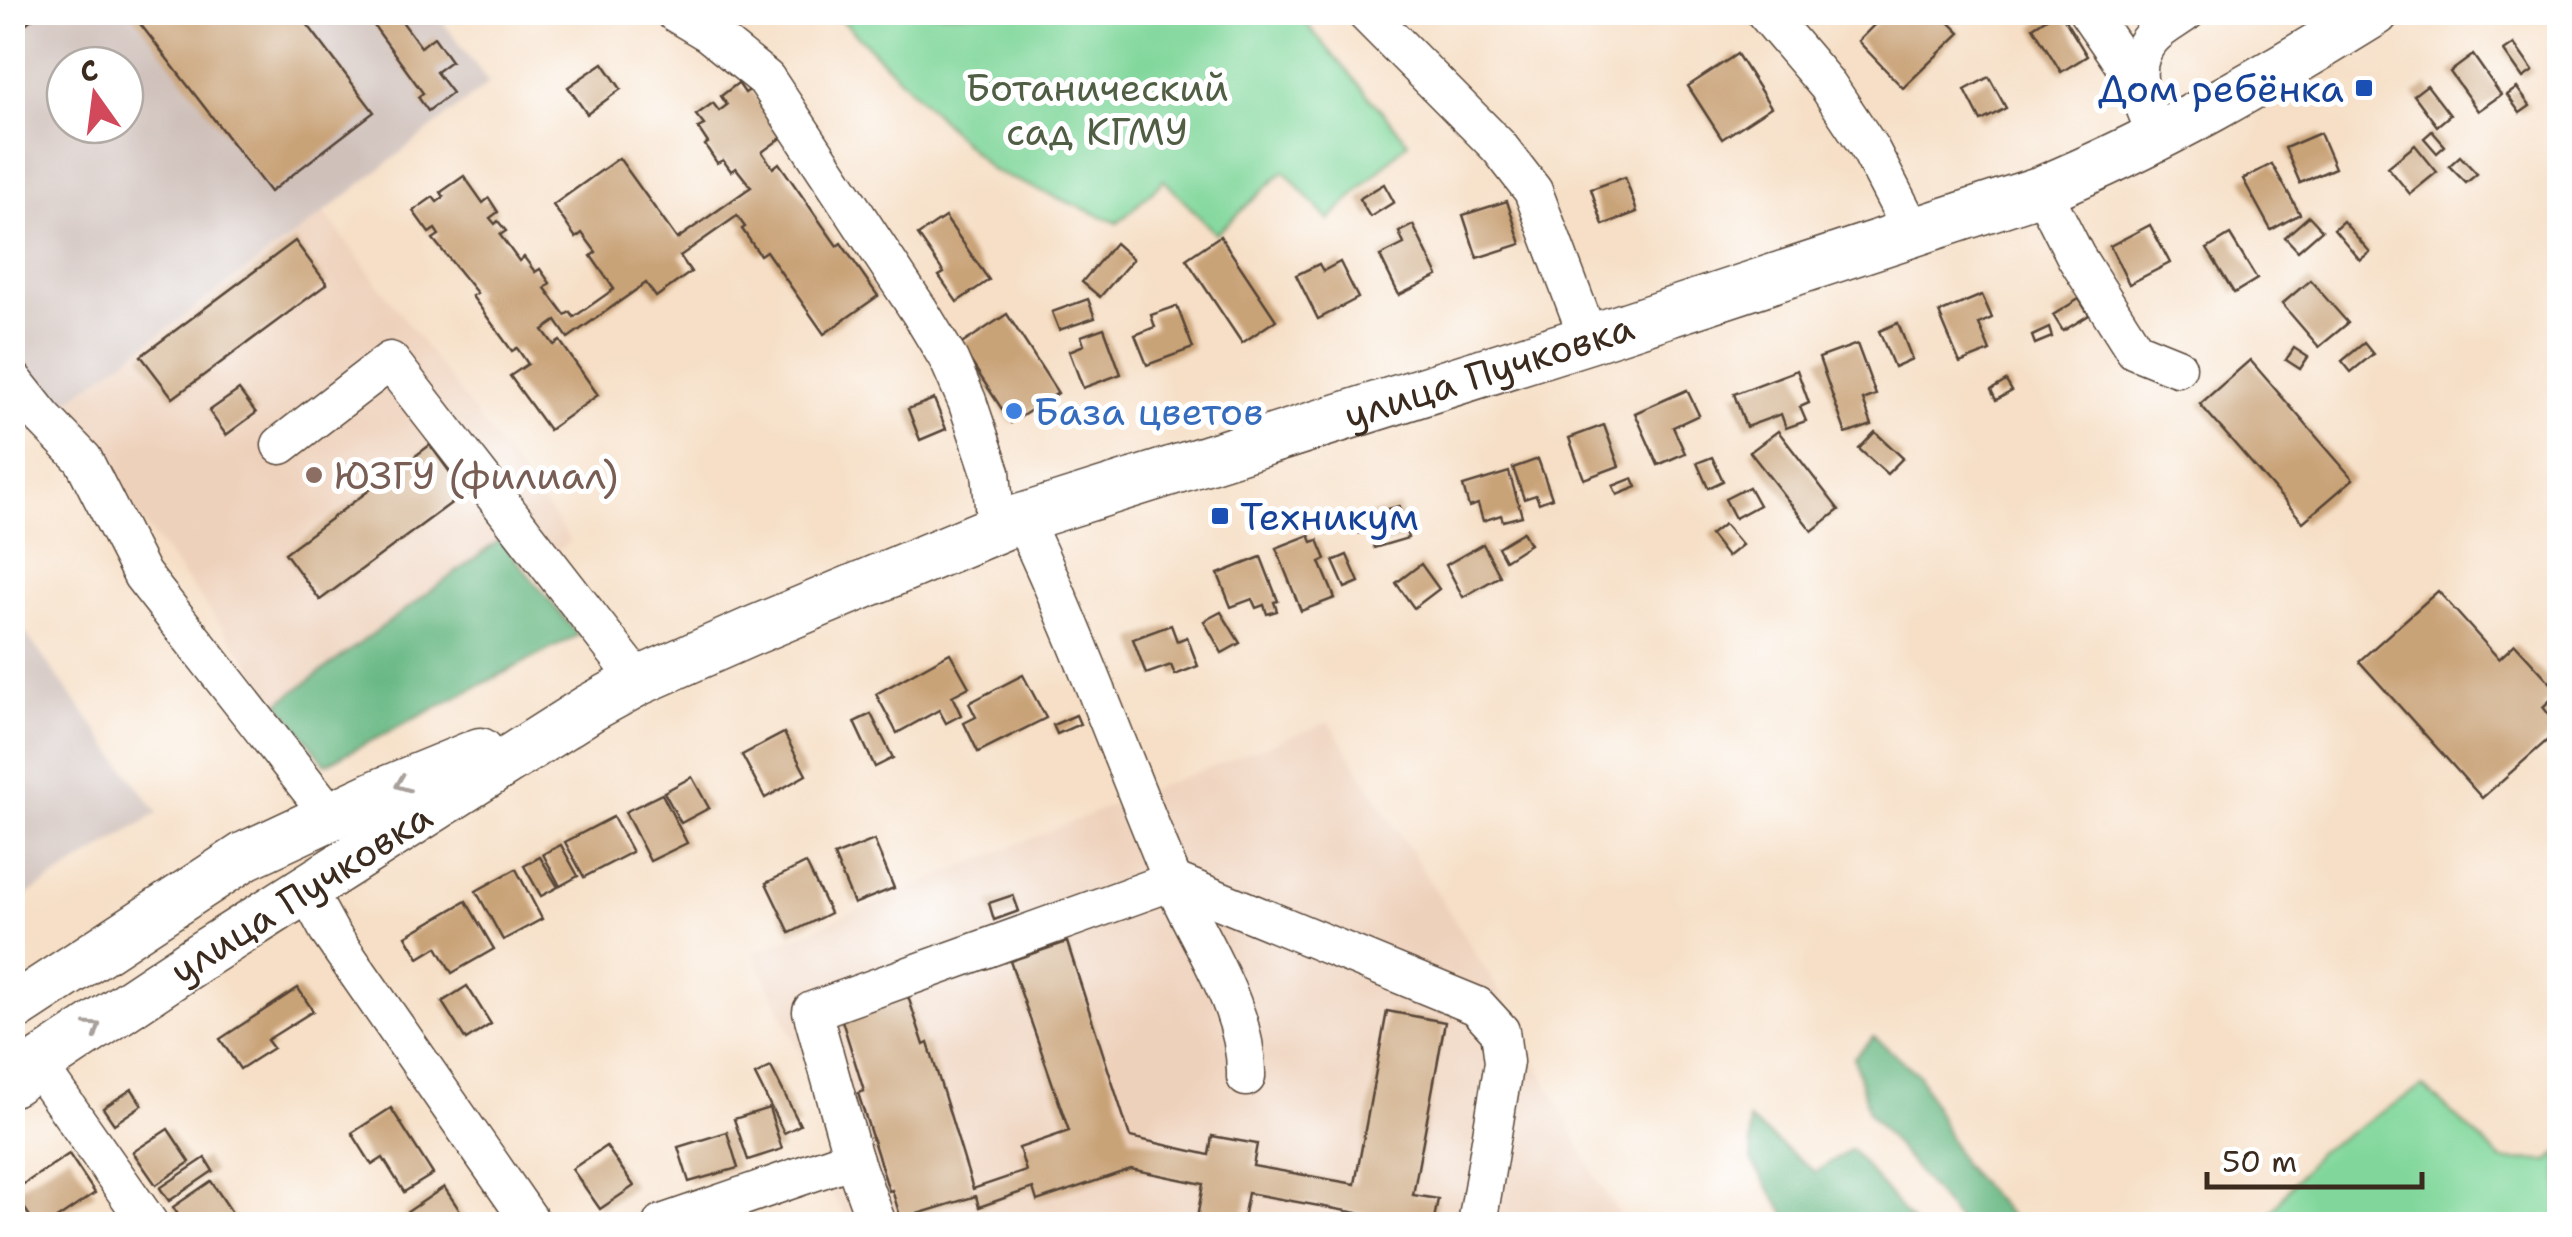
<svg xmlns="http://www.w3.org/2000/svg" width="2572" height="1237" font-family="'Shantell Sans',sans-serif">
	<rect width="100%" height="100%" fill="#fff"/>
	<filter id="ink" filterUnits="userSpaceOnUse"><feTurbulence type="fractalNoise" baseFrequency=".01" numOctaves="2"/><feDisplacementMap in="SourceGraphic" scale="20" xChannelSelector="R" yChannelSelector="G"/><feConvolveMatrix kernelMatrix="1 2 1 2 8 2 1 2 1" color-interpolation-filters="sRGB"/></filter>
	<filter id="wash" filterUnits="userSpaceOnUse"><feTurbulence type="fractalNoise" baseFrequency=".0048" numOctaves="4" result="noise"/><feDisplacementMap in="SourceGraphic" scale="40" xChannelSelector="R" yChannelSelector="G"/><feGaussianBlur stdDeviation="2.25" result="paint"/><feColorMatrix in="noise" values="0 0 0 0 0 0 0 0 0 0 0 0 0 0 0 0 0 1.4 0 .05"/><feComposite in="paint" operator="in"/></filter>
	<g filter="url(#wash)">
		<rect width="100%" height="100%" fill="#f6dfc6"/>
		<!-- built -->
		<g fill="#eed1bb">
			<path d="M324,212l247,329 -271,189 -243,-321z"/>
			<path d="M1329,722l169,267 100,193 28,42h-777l-22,-40 3,-65 -76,-166 385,-159z"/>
		</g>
		<!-- industrial -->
		<g fill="#cfc0ba" fill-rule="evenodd">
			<path d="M13,13h423l53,70 -179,141 -253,185 -44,-58zM65,65h60v60h-60z"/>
			<path d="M12,615l146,198 -145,91h-1z"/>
		</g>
		<!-- green -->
		<g fill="#81d79b" stroke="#5e805c" stroke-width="2.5">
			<path d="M838,13h459l111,129 -79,78 -45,-49 -68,63 -52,-54 -46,43 -127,-53 -154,-155z"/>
			<path d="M2423,1086l79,74 47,1 10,-8v71h-297l55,-71z"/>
		</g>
		<!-- forest -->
		<g fill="#68b883" stroke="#527150" stroke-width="2.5">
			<path d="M500,540l78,95 -252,129 -47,-61z"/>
			<path d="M1874,1037l45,38 43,89 56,60h-57l-92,-111 -15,-56z"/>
			<path d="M1749,1120l66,52 36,-23 62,75h-121l-40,-62z"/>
		</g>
		<g id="blocks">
			<!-- building -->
			<g fill="#c9a378">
				<path d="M12,12h29l-29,22z"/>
				<path d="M131,12h167l76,100 -104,80z"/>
				<path d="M364,12h31l26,35 13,-10 17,24 -15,11 16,21 -24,18 -10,-14 5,-4z"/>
				<path d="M1887,12h52l21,21 -57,55 -45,-47z"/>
				<path d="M2056,12h4l27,44 -26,16 -28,-45z"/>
				<path d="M2514,44l19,27 -10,7 -19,-27z"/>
				<path d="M1737,54l34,53 -49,32 -34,-53z"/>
				<path d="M2473,55l28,40 -23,16 -28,-39z"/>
				<path d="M603,63l18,26 -34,25 -19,-27z"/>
				<path d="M1989,77l17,31 -25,13 -16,-31z"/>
				<path d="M738,83l7,10 6,-4 33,47 -22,16 11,16 6,-5 58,83 4,-3 37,53 -54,38 -58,-83 -6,4 -18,-26 3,-2 -8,-11 -57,40 11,16 -35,25 -10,-14 -78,55 -12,-17 -13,9 11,15 6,-4 38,54 -49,35 -39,-54 18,-12 -11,-16 -5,3 -40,-55 5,-3 -44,-54 6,-4 -4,-6 -6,4 -16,-22 20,-14 4,5 7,-5 -3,-5 23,-16 19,27 6,-5 9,14 -8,6 5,6 3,-3 8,10 -6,4 19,26 5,-4 11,15 5,-3 10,14 -5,5 20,27 5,-3 4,5 40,-28 -23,-33 5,-4 -14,-19 -6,5 -23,-33 66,-47 58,81 74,-52 -15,-19 -5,3 -8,-11 -6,3 -12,-18 3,-2 -10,-15 6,-3 -8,-10 17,-12 6,8 8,-6 -6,-9z"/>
				<path d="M2427,85l23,30 -13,11 -23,-31z"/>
				<path d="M2517,88l13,18 -10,7 -13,-18z"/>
				<path d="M2432,131l13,15 -8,7 -13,-15z"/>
				<path d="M2320,133l15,35 -35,15 -15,-35z"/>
				<path d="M2415,145l22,27 -27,22 -22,-27z"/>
				<path d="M2460,156l17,18 -11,9 -17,-17z"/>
				<path d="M2272,164l28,50 -29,16 -28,-51z"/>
				<path d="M1625,177l12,35 -34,13 -12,-36z"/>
				<path d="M1384,184l10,18 -24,15 -11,-18z"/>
				<path d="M1507,201l14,43 -44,14 -14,-43z"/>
				<path d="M2309,216l13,14 -24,21 -13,-14z"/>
				<path d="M945,217l44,63 -32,22 -18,-26 5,-3 -26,-38z"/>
				<path d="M2343,221l27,31 -10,8 -26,-31z"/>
				<path d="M1413,225l25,51 -39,19 -19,-39 24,-12 -5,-12z"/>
				<path d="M2150,225l20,38 -41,21 -19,-38z"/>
				<path d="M2230,235l27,44 -23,14 -27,-44z"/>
				<path d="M1220,236l56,84 -34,23 -56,-84z"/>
				<path d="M295,241l32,43 -154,114 -32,-42z"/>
				<path d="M1115,243l18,16 -33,38 -18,-15z"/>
				<path d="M1340,262l18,36 -40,21 -22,-44 23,-11 4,7z"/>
				<path d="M2310,280l38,43 -29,24 -37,-43z"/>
				<path d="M1982,295l10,23 -13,6 11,27 -30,12 -21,-50z"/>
				<path d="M1088,299l7,19 -36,12 -7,-18z"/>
				<path d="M2079,299l10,16 -26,16 -10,-16z"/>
				<path d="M1177,306l16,42 -46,17 -12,-30 20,-8 -4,-12z"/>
				<path d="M1007,314l51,79 -47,30 -51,-78z"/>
				<path d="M1898,323l14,36 -18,8 -15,-36z"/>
				<path d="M1104,328l17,46 -38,14 -14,-37 15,-6 -3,-9z"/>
				<path d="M2049,328l3,9 -17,7 -3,-8z"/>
				<path d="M2364,343l9,11 -22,18 -9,-11z"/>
				<path d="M1857,344l19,51 -13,5 9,25 -26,9 -27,-76z"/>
				<path d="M2294,348l14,9 -8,12 -14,-9z"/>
				<path d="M2250,360l103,119 -50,43 -103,-118z"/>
				<path d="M1797,370l12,33 -9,4 6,14 -20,7 -5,-14 -35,13 -12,-33z"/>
				<path d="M2006,381l6,10 -16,9 -5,-10z"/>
				<path d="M239,390l17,23 -30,22 -17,-24z"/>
				<path d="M1687,390l12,25 -26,12 12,26 -27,12 -23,-52z"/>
				<path d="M934,399l12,30 -26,11 -12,-31z"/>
				<path d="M1604,425l15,41 -35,13 -15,-41z"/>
				<path d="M1778,431l61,79 -27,21 -62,-79z"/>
				<path d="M1875,432l28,26 -16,16 -28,-25z"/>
				<path d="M430,445l35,48 -145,107 -35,-47z"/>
				<path d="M1712,457l11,24 -15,7 -11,-25z"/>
				<path d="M1538,459l14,39 -13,5 -3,-8 -12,4 -11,-31z"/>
				<path d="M1509,472l13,44 -19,5 -2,-6 -18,6 -5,-17 -9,3 -6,-21z"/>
				<path d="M1633,478l4,9 -20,8 -4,-9z"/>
				<path d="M1749,487l10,18 -24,13 -10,-19z"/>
				<path d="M1399,506l9,32 -34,10 -5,-17 -10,2 -4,-15z"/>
				<path d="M1724,524l18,21 -15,12 -17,-22z"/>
				<path d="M1523,532l7,12 -25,16 -7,-13z"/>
				<path d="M1309,535l3,7 6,-2 8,19 -6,3 15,36 -34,13 -25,-63z"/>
				<path d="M1483,544l17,32 -37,21 -17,-32z"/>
				<path d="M1347,555l12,27 -14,6 -12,-27z"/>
				<path d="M1261,557l17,44 -4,1 3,9 -10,3 -3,-9 -8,3 -4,-9 -21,8 -13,-33z"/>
				<path d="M1421,564l18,25 -25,19 -18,-25z"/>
				<path d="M2438,591l61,68 16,-15 44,48 -16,15 17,22 -78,69 -123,-137z"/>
				<path d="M1221,612l19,31 -18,10 -18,-32z"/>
				<path d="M1171,625l6,16 10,-4 11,29 -23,9 -4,-10 -25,9 -13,-35z"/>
				<path d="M950,653l19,34 -17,9 9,19 -15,8 -7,-13 -42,23 -21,-39z"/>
				<path d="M1023,675l23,43 -68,34 -14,-29 12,-6 -7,-14z"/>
				<path d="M871,714l22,44 -18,9 -21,-45z"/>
				<path d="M1076,715l4,9 -23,10 -4,-9z"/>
				<path d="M784,733l22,42 -41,23 -23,-43z"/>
				<path d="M692,777l17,31 -28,15 -17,-31z"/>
				<path d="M662,794l25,49 -37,18 -25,-49z"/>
				<path d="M613,817l19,35 -48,25 -19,-35z"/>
				<path d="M874,840l20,48 -40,16 -20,-48z"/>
				<path d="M561,845l17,31 -18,10 -17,-32z"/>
				<path d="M540,857l18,30 -17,9 -17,-30z"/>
				<path d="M806,863l24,50 -40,20 -24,-50z"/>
				<path d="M516,869l26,50 -39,21 -27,-49z"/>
				<path d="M1013,895l6,16 -25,9 -5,-17z"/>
				<path d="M466,901l28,48 -42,24 -15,-26 -18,11 -13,-22z"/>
				<path d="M1067,942l63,195 79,18 3,-19 45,8 -4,22 102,18 32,-173 58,11 -32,173 25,4 -5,25h-60l1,-8 -126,-23 -6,31h-46l7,-40 -72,-15 -94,32 -4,-13 -54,19 -3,-11 -75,23 -9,-29 -3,1 -31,-98 6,-2 -24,-77 67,-21 17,52 4,-2 45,146 53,-18 -7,-23 50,-17 -59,-170z"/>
				<path d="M467,986l24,38 -25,16 -24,-38z"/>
				<path d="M298,988l15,23 -46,29 6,8 -33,21 -20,-30z"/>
				<path d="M771,1067l29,58 -16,8 -29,-58z"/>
				<path d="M132,1089l10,16 -28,19 -11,-16z"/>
				<path d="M391,1108l42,66 -29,18 -21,-34 -11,7 -20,-32z"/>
				<path d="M769,1108l13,41 -34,11 -14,-41z"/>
				<path d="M168,1129l22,33 -34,23 -23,-33z"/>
				<path d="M727,1132l11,36 -49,14 -11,-35z"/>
				<path d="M606,1146l28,40 -34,23 -28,-40z"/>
				<path d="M69,1154l26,39 -46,31h-14l-22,-33z"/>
				<path d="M205,1158l8,13 -44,30 -9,-13z"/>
				<path d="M211,1181l28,42 -55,1 -11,-17z"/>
				<path d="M444,1187l25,37h-59l-7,-9z"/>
			</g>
		</g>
	</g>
	<g filter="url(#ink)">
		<use href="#blocks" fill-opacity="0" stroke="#574537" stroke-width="2.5"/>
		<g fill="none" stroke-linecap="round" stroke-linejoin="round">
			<defs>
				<g id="minor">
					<path d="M674,12l35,21 57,46 154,233 29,48 18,41 24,71 5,56"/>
					<path d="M1365,12l134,135 34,44 56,148"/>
					<path d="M1765,12l63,74 42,63 44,85"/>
					<path d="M2088,12l51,74"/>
					<path d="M2158,136c-15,-30 -34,-70 -6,-99 9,-10 23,-17 34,-25"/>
					<path d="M2042,190l34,67 59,93 42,17"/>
					<path d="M12,379l31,39 40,41 59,116 189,241"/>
					<path d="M281,445l109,-84 249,320"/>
					<path d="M1022,518c56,118 100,241 150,361 26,63 76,127 74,198"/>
					<path d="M306,889l24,44 202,291"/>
					<path d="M38,1066l111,158"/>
					<path d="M662,1224l191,-66"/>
					<path d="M877,1224l-24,-66 -41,-147 361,-130 304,125 23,25 4,31 -27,162"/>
				</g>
				<g id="major">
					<path d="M12,1009l233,-153 135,-63 100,-41"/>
					<path id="s1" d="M12,1082l192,-128 386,-246 49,-27 111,-49 272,-114 567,-179 453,-149c116,-48 226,-112 333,-178"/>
				</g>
			</defs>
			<!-- minor casing -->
			<use href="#minor" stroke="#574537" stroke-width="41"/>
			<!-- major casing -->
			<use href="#major" stroke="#574537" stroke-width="51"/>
			<!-- minor -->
			<use href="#minor" stroke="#fff" stroke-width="38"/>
			<!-- major -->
			<use href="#major" stroke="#fff" stroke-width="48"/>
		</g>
		<!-- one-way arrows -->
		<defs><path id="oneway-chevron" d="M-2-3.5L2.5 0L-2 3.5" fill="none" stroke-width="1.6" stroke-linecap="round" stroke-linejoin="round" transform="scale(2.5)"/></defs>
		<g stroke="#a79f9a">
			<use href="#oneway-chevron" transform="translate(402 784) rotate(158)"/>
			<use href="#oneway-chevron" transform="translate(94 1028) rotate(-34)"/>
		</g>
	</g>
	<!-- markers -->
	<g fill="#1a4fb4" stroke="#fff" stroke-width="4">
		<rect x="2354" y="78" width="20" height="20" rx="5"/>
		<rect x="1210" y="506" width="20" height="20" rx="5"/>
	</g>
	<circle fill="#3f7fe0" stroke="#fff" stroke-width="4" cx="1014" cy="411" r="10"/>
	<circle fill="#8d6e63" stroke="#fff" stroke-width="4" cx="314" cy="475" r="10"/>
	<g text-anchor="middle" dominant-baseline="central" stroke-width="10" stroke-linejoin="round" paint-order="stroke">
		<!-- park labels -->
		<g font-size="38" fill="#505e44" stroke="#fff">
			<text x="1097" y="87">Ботанический<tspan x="1097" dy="44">сад КГМУ</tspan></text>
		</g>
		<!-- transit labels -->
		<g font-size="38" fill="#164399" stroke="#fff" text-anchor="end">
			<text x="2344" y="88">Дом ребёнка</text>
			<text x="1240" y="516" text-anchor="start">Техникум</text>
		</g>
		<!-- street labels -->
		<g font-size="38" fill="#3b2a1e" stroke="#fff">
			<text stroke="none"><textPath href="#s1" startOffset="1650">улица Пучковка</textPath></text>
			<text stroke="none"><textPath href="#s1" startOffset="345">улица Пучковка</textPath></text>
		</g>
		<!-- shop labels -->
		<g font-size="38" fill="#366cbe" stroke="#fff" text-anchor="start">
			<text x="1034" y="411">База цветов</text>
		</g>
		<!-- education labels -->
		<g font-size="38" fill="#785e54" stroke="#fff" text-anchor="start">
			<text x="334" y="475">ЮЗГУ (филиал)</text>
		</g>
	</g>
	<!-- margin -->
	<rect width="2572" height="1237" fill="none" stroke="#fff" stroke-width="50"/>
	<!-- north arrow -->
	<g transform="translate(95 95) rotate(346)"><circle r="48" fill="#ffffff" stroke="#b1aaa5" stroke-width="2.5"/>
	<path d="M0-8L18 38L0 25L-18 38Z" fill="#d1495b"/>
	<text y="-15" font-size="28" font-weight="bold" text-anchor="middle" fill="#3b2a1e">С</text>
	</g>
	<!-- scale -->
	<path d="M2207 1172v15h215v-15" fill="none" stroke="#3b2a1e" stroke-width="5"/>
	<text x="2222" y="1172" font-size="30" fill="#3b2a1e" stroke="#ffffff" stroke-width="8" paint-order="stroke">50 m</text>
</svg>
